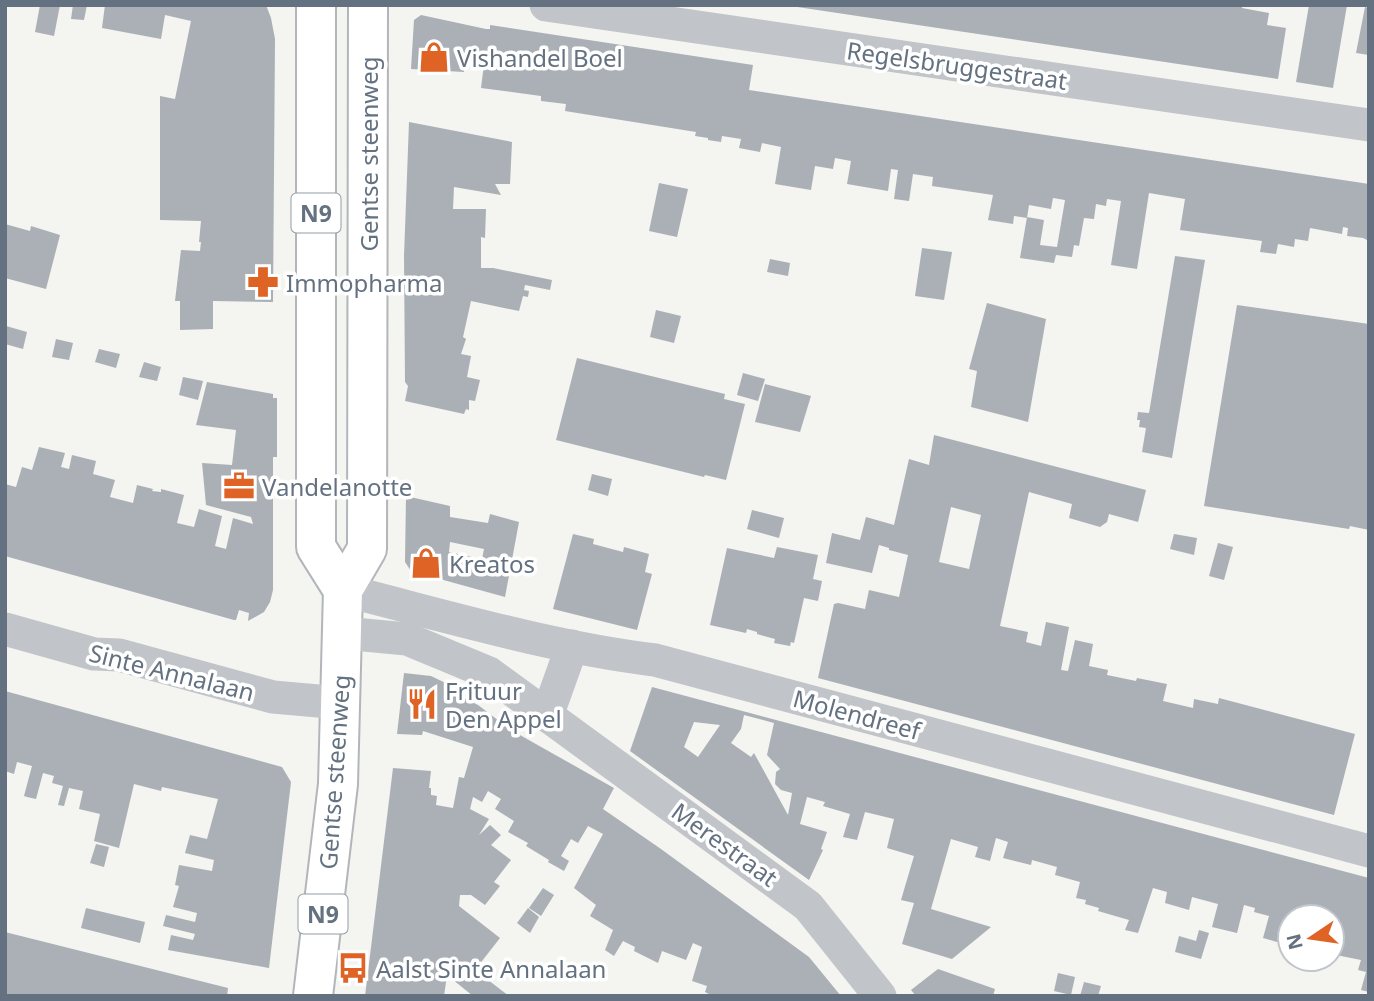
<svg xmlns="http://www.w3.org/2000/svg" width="1374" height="1001" font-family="'Noto Sans',sans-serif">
	<rect width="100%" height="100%" fill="#f4f4f0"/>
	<!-- building -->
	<g fill="#aab0b6" fill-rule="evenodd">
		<path d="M40,5h20l-6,31 -19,-4z"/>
		<path d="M73,5h14l-3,15 -13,-1z"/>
		<path d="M105,5h161l5,13 4,21 -2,263 -60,-1v28l-33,1v-29h-5l6,-51 19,1 1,-9h-2l2,-21 -41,-1v-124l15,3 16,-78 -26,-6 -4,24 -59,-11z"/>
		<path d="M784,5h458v3l27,5 -2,12 19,3 -8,51z"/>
		<path d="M1309,5h38l-14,83 -37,-6z"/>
		<path d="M1365,7l4,1v47l-13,-2z"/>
		<path d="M421,15l65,14h4v-4l263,40 -4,25 620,94v57l-6,-3 -16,-2 1,-8 -5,-1 -1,7 -32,-6 -2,13 -13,-2 -1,8 -16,-3 -2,10 -16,-2 2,-11 -82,-11 5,-31 -36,-6 -12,76 -26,-4 10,-64 -14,-2 -1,7 -10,-2 -2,15 -10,-1 -5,28 -5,-1 -2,12 -16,-2 -2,8 -34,-5 7,-41 17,3 -4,25 17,2 8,-47 -12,-2 -2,11 -22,-4 -2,13 -13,-2 -1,8 -25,-4 5,-25 -61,-9 1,-9 -20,-3 -4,27 -15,-2 4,-29 -7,-1 -3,22 -41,-7 4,-23 -16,-3 -2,11 -18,-3 -4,24 -36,-6 6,-37 -19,-4 -2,9 -21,-4 2,-9 -19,-3 -1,6 -13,-2v-2l-13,-2 1,-4 -131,-21 1,-7 -25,-3v-5l-60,-8 4,-32 -20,-2 -1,18 -53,-3 3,-49z"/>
		<path d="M409,122l103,20 -2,42h-15l6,11 -47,-8 -1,22h33l-1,29 -4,-1v31h12l59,12 -2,10 -25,-5 -1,5 5,1 -1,6 -5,-1 -4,15 -48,-10 -8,36 3,2 -5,15 10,2 -4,21 13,3 -5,21 -6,-1v10l-3,-1 -2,5 -59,-13 3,-15 -3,-4 -1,-126z"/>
		<path d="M659,183l29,6 -11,48 -28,-6z"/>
		<path d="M5,224l25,7 1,-5 29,9 -14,54 -41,-11z"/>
		<path d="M922,248l30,4 -8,48 -29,-4z"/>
		<path d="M1175,256l30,4 -33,198 -30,-6 4,-24 -7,-1 1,-7h-3l1,-8 11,1z"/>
		<path d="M770,259l20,4 -2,13 -21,-4z"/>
		<path d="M987,303l59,16 -18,103 -57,-15 6,-36 -8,-2z"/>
		<path d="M1237,305l132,19v206l-19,-4 -1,3 -145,-23z"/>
		<path d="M656,310l25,6 -7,27 -24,-6z"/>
		<path d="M6,326l21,6 -4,17 -18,-5z"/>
		<path d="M56,339l17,4 -4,17 -17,-3z"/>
		<path d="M99,349l21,5 -4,14 -21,-6z"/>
		<path d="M577,358l148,36 -1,5 21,5 -19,76 -21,-5 -1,2 -148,-37z"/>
		<path d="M144,362l17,5 -4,14 -18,-4z"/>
		<path d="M743,373l22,6 -7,22 -21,-6z"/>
		<path d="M183,377l20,4 -5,19 -19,-5z"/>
		<path d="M207,382l66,12v4h4v59h-4v133l-3,12 -6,10 -16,9 1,-8 -10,-3 -3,10h-2l-229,-64v-72l11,3 6,-20 10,3 7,-23 26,6 -4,14 8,2 3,-14 24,6 -3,13 22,6 -5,17 23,6 4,-18 16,4 -1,2 9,1v-3l23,6 -7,28 17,4 5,-18 23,7 -7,30 11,3 7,-31 20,6 -2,-7 -45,-12 -4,-42 30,2 4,-35 -40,-5z"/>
		<path d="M765,384l46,12 -11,36 -45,-10z"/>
		<path d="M934,435l212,55 -8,32 -29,-8 -2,8 -7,5 -31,-9 3,-14 -43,-12 -29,134 28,6 -2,10 15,4 5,-24 23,5 -8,43 7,1 7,-31 18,4 -4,22 19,4 -1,5 29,6 1,-3 30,6 -4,17 30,7 1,-9 24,5 1,-6 136,36 -21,81 -516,-137 16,-74 4,-1 27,6 4,-19 30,7 9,-42 -19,-5v-2l-10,-3 -7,28 -46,-10 6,-30 28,7 6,-23 28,8 15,-66 20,6zM951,507l30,8 -12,54 -30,-7z"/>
		<path d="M592,474l20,5 -4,17 -20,-6z"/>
		<path d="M406,496l44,10v11l38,6 2,-9 29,8 -14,75 -94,-26 -6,-9zM450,542l34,7 -2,10 -33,-7z"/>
		<path d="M752,510l32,8 -5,20 -32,-9z"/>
		<path d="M573,534l21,5 -1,5 30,8 1,-5 25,7 -4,18 7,2 -15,56 -84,-21z"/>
		<path d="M1174,534l23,4 -3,17 -24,-6z"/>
		<path d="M1218,543l15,4 -9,33 -15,-4z"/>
		<path d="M777,547l41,8 -5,24 9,2 -4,20 -14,-3 -10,45 -3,-1 -1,4 -16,-3 1,-4 -18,-5v-2l-10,-3 -1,4 -36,-8 17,-77 47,10z"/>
		<path d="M404,673l27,3 27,13 -2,5 22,11 33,25 103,58 -11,21 58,40 148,108 32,39h-128l-8,-4 2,-6 -15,-5 10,-34 -9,-4 -7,17 -24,-9 -4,12 -24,-12 1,-4 -12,-6 -9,15 -9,-6 8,-20 -23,-14 6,-11 -22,-17 29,-54 -15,-8 -10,17 -7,-4 -10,17 8,5 -5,10 -16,-9 1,-2 -23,-14 2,-3 -20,-11 6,-11 -19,-12 6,-10 -13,-8 -6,11 -9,-5 -3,12 19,10 -10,16 11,-10 11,10 -10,10 20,15 -17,22 6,4 -15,19 -14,-10h-11l-1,11 41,32 -25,32 34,26h-36l-26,-21 -3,21h-79l28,-228 38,3 -2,17h2v7l6,1 -1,9 17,3 6,-31 5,1 9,-31 -50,-16 -1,4 -25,-1z"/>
		<path d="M652,687l717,191v114l-8,-2 5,-18 -8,-2 3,-10 -25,-5 2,-7 -6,-2v-29h-42v37l-8,-2 2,-8 -21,-6 6,-22 -15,-4 1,-4 -11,-3 -7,28 -25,-6 6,-23 -26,-7 -3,13 -24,-7 2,-11 -14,-4 -15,45 -13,-3 4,-10 -31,-9 1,-3 -14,-4 1,-4 -10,-2 4,-16 -25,-7 2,-8 -25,-7 -1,5 -28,-7 5,-16 -12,-4 -6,23 -15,-4 3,-10 -27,-8 -20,70 60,18 -39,32 -50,-15 12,-41 -13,-3 13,-44 -27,-8 7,-29 -29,-7 -8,28 -14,-3 7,-23 -27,-8 2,-4 -18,-5 -7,27 27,8 -6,17 2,1 -14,30 -179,-129zM744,715l30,8 -7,32 13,14 -4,3 -1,12 6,6 11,3 -4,22 -34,-62 -3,4 -20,-14 10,-14zM694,722l26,3 -22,32 -14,-10z"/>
		<path d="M5,691l277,76 9,15 -22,186 -101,-18 3,-15 22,5 2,-6 -32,-8 3,-11 29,7 2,-9 -24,-6 6,-21 -4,-1 4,-20 33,6 2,-11 -29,-7 5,-18 17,4 11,-40 -56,-12 -1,4 -27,-7 -15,64 -25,-7 6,-27 -21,-5 4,-18 -14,-3 -5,18 -6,-1 5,-19 -11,-3 2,-7 -11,-3 -7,26 -9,-2 -3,-1 8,-30 -15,-4 -3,12 -9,-3z"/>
		<path d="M96,844l13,3 -5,20 -14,-4z"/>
		<path d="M543,888l11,7 -13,21 -12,-8z"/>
		<path d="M86,908l59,14 -5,21 -59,-15z"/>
		<path d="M528,908l11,9 -9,16 -13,-10z"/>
		<path d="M1199,930l10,3 -8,26 -26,-7 4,-16 17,5z"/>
		<path d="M5,932l223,56 -1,8h-222z"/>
		<path d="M938,969l57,20 -2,7h-77l-5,-6z"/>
		<path d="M1058,973l17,4 -4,18 -17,-4z"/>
		<path d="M1084,982l17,4 -3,10h-18z"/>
	</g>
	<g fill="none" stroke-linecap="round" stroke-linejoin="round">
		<defs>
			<g id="primary">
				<path d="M316,5v542l27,43"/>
				<path d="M313,996l25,-212 5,-194 24,-41 1,-544"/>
			</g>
		</defs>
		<!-- primary casing -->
		<use href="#primary" stroke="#b2b6ba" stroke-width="42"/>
		<!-- minor -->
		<g stroke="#c1c4c8" stroke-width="33">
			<path d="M546,5l823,120"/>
			<path d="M343,590c103,26 206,57 312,70l714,191"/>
			<path d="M5,629l89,25 25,1 154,42 68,6"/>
			<path d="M343,633l64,6 82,34 319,233 72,90"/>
			<path d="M547,716l25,-70"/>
		</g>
		<!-- primary -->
		<use href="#primary" stroke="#fff" stroke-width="38"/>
	</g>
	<!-- icons -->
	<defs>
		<symbol id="shop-bare" viewBox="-9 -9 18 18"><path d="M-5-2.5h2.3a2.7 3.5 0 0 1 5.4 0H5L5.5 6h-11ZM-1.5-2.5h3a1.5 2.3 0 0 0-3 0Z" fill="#de6325" stroke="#fff" stroke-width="2.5" paint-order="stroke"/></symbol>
		<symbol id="pharmacy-bare" viewBox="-9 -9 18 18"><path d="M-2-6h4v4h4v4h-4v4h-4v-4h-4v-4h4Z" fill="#de6325" stroke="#fff" stroke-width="2.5" paint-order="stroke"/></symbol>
		<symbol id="office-bare" viewBox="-9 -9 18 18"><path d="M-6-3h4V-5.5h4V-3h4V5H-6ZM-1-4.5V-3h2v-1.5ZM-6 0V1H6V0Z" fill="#de6325" stroke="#fff" stroke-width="2.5" paint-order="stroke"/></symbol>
		<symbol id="restaurant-bare" viewBox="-9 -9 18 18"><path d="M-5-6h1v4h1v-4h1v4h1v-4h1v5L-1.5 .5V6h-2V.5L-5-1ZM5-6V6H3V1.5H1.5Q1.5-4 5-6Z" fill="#de6325" stroke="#fff" stroke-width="2.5" paint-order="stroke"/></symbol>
		<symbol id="bus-bare" viewBox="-9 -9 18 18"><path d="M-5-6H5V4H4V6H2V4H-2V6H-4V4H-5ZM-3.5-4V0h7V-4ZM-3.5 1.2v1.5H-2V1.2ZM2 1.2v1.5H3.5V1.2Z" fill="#de6325" stroke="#fff" stroke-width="2.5" paint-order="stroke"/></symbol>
	</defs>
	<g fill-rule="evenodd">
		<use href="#shop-bare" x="412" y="35" width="44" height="44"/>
		<use href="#pharmacy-bare" x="241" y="260" width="44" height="44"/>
		<use href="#office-bare" x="217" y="464" width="44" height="44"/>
		<use href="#shop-bare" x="404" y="541" width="44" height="44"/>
		<use href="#restaurant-bare" x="400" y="682" width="44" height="44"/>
		<use href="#bus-bare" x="331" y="946" width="44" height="44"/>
	</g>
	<g text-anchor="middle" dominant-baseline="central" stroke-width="7" stroke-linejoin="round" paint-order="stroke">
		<!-- shield labels -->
		<g fill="#fff" stroke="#929ca6" stroke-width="2">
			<rect x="291.5" y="193.5" width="49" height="39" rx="5"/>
			<rect x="298.5" y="894.5" width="49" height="39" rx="5"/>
		</g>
		<g font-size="23" font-weight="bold" fill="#637180">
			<text x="316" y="213">N9</text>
			<text x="323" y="914">N9</text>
		</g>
		<!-- poi labels -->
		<g font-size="24" fill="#637180" stroke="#fff" text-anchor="start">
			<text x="457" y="57">Vishandel Boel</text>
			<text x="286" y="282">Immopharma</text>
			<text x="262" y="486">Vandelanotte</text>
			<text x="449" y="563">Kreatos</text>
			<text x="445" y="690">Frituur<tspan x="445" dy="28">Den Appel</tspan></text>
			<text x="376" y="968">Aalst Sinte Annalaan</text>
		</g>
		<!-- street labels -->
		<g font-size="24" fill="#637180" stroke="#fff">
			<text transform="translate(957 65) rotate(8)">Regelsbruggestraat</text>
			<text transform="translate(368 154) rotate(-90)">Gentse steenweg</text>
			<text transform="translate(172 672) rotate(14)">Sinte Annalaan</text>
			<text transform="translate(857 714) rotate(15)">Molendreef</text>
			<text transform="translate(334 772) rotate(-86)">Gentse steenweg</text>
			<text transform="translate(725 844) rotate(36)">Merestraat</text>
		</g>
	</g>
	<!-- border -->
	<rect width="1374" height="1001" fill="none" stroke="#637180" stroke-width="14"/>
	<!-- north arrow -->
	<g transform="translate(1311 938) rotate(257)"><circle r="33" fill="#ffffff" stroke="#c1c6cc" stroke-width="2"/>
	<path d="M0-5L12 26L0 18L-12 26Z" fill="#de6325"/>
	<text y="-10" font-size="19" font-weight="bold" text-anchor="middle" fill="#637180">N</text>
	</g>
</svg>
